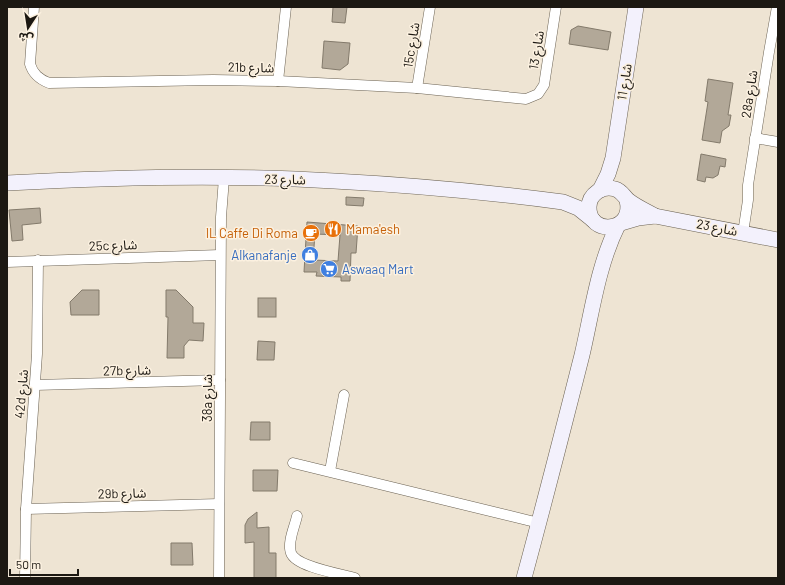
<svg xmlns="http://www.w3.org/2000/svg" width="785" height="585" font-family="Barlow,'Noto Sans Arabic',sans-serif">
	<rect width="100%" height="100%" fill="#eee4d3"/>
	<!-- building -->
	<g fill="#b2a898" stroke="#837a6b" fill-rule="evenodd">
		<path d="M333,7h14l-2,16 -13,-1z"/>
		<path d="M578,26l33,6 -3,18 -39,-6 2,-14z"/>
		<path d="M324,41l26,2 -2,21 -8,6 -18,-2z"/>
		<path d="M708,79l25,4 -5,32h3l-2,11 -7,5 -2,12 -18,-3 6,-38 -3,-1z"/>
		<path d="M701,154l25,5 -1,8 -5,-1 -2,9 -5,3 -7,-1 -1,5 -8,-2z"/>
		<path d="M346,197l18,1 -1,8 -17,-1z"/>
		<path d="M40,208l1,15 -19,2 1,15 -11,1 -3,-31z"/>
		<path d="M307,222l51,4 -2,27h-5l-1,28h-9v-4l-25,-1 1,-4h-13zM315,234l25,1 -2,26 -25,-1z"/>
		<path d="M82,290h17v25h-28l-1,-13z"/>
		<path d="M166,290h10l17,17v16h11l-1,18 -14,-1 -5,6v12h-17l1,-41h-2z"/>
		<rect x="258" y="298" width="18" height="19"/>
		<path d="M258,341l17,1 -1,18h-17z"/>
		<path d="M251,422h19v18h-20z"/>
		<path d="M253,470h25l-1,21h-24z"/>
		<path d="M257,512v16l12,-1v26h7v25h-22v-36l-9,1v-18l3,-6z"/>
		<path d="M171,543h21l1,22h-22z"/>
	</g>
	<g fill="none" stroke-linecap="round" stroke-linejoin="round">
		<defs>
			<g id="street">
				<path d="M34,7l-4,57c3,10 9,15 19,19l164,-3 65,1 139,7 109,11 12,-5 6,-9 12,-78"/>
				<path d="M278,81l8,-74"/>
				<path d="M417,88l13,-81"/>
				<path d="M755,138l23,4"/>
				<path d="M743,233l5,-33v-15l21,-133 8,-45"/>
				<path d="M7,262l213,-7"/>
				<path d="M35,385l185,-5"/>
				<path d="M293,463l246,60"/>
				<path d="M330,471l14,-76"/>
				<path d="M26,509l193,-5"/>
				<path d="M297,516c-2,10 -10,26 -6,37 5,14 50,21 64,25"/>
				<path d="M25,578l1,-69 11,-155 1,-94"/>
				<path d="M219,578l2,-361 3,-39"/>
			</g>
			<g id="secondary">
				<path d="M7,183c109,-6 218,-9 327,-2 76,4 153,11 229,21l15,6 15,12"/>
				<path d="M600,190l8,-16 5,-16 23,-151"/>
				<path d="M627,200c8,33 -39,36 -38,7 0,-13 14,-22 26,-18 7,2 9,8 14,12 8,6 17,10 26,15"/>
				<path d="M621,223l17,-5 17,-2 123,24"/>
				<path d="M524,578c20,-74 39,-148 58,-223 10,-43 16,-90 36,-130"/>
			</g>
		</defs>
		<!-- street casing -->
		<use href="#street" stroke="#6b6253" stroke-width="11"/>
		<!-- secondary casing -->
		<use href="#secondary" stroke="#6b6253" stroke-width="16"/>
		<!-- street -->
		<use href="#street" stroke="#fff" stroke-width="10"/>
		<!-- secondary -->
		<use href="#secondary" stroke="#f3f1fc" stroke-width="15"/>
	</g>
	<!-- icons -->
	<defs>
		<symbol id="restaurant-disc" viewBox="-11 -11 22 22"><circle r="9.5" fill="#e8710a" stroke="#fcf1e0"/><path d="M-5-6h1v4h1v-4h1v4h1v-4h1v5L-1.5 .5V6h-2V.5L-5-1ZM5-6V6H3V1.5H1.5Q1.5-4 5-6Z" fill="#fff"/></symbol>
		<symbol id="cafe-disc" viewBox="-11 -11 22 22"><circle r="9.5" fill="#e8710a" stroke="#fcf1e0"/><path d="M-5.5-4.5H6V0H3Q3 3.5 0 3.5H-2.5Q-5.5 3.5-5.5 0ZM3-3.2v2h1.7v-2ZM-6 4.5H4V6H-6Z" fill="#fff"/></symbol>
		<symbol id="shop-disc" viewBox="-11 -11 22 22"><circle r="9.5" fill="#3f7fe0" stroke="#fcf1e0"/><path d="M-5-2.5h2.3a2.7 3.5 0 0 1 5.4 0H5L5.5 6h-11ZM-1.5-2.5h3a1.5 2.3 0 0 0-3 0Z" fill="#fff"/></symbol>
		<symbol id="supermarket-disc" viewBox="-11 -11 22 22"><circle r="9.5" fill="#3f7fe0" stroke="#fcf1e0"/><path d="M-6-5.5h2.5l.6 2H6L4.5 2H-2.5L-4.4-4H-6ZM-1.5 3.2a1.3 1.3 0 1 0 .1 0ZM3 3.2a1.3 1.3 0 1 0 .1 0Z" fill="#fff"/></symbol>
	</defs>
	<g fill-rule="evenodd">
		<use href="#restaurant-disc" x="323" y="219" width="20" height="20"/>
		<use href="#cafe-disc" x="301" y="223" width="20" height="20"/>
		<use href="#shop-disc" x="300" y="245" width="20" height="20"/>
		<use href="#supermarket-disc" x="319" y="259" width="20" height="20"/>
	</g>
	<g text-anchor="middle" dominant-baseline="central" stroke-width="3" stroke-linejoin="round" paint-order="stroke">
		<!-- street labels -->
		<g font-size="13" fill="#1c1812" stroke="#fcf1e0">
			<text transform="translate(411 45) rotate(-81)">15c شارع</text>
			<text transform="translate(536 50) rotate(-81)">شارع 13</text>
			<text transform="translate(251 67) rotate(1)">21b شارع</text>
			<text transform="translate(624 82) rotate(-81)">شارع 11</text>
			<text transform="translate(749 94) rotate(-81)">28a شارع</text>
			<text transform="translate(285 179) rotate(1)">شارع 23</text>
			<text transform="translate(717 227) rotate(11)">شارع 23</text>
			<text transform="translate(113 245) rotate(-2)">25c شارع</text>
			<text transform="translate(127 370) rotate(-1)">27b شارع</text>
			<text transform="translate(21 394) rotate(-85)">42d شارع</text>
			<text transform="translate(207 398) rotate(-90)">38a شارع</text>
			<text transform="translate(122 493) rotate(-1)">29b شارع</text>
		</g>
		<!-- food labels -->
		<g font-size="13" fill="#c56008" stroke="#fcf1e0" text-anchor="start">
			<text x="346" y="229">Mama'esh</text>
			<text x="298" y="233" text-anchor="end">IL Caffe Di Roma</text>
		</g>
		<!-- shop labels -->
		<g font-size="13" fill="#366cbe" stroke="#fcf1e0" text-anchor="end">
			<text x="297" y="255">Alkanafanje</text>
			<text x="342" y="269" text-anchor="start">Aswaaq Mart</text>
		</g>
	</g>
	<!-- border -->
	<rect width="785" height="585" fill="none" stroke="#1c1812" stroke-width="16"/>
	<!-- north arrow -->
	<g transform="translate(28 28) rotate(192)" stroke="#fcf1e0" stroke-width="3" paint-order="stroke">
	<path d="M0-3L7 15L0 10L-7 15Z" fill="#1c1812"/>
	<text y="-6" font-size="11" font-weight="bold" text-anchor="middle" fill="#1c1812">ش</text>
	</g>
	<!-- scale -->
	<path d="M10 569v6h68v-6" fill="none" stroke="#1c1812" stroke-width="2"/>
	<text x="16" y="569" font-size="12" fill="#1c1812" stroke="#fcf1e0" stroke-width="3" paint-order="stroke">50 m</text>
</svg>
